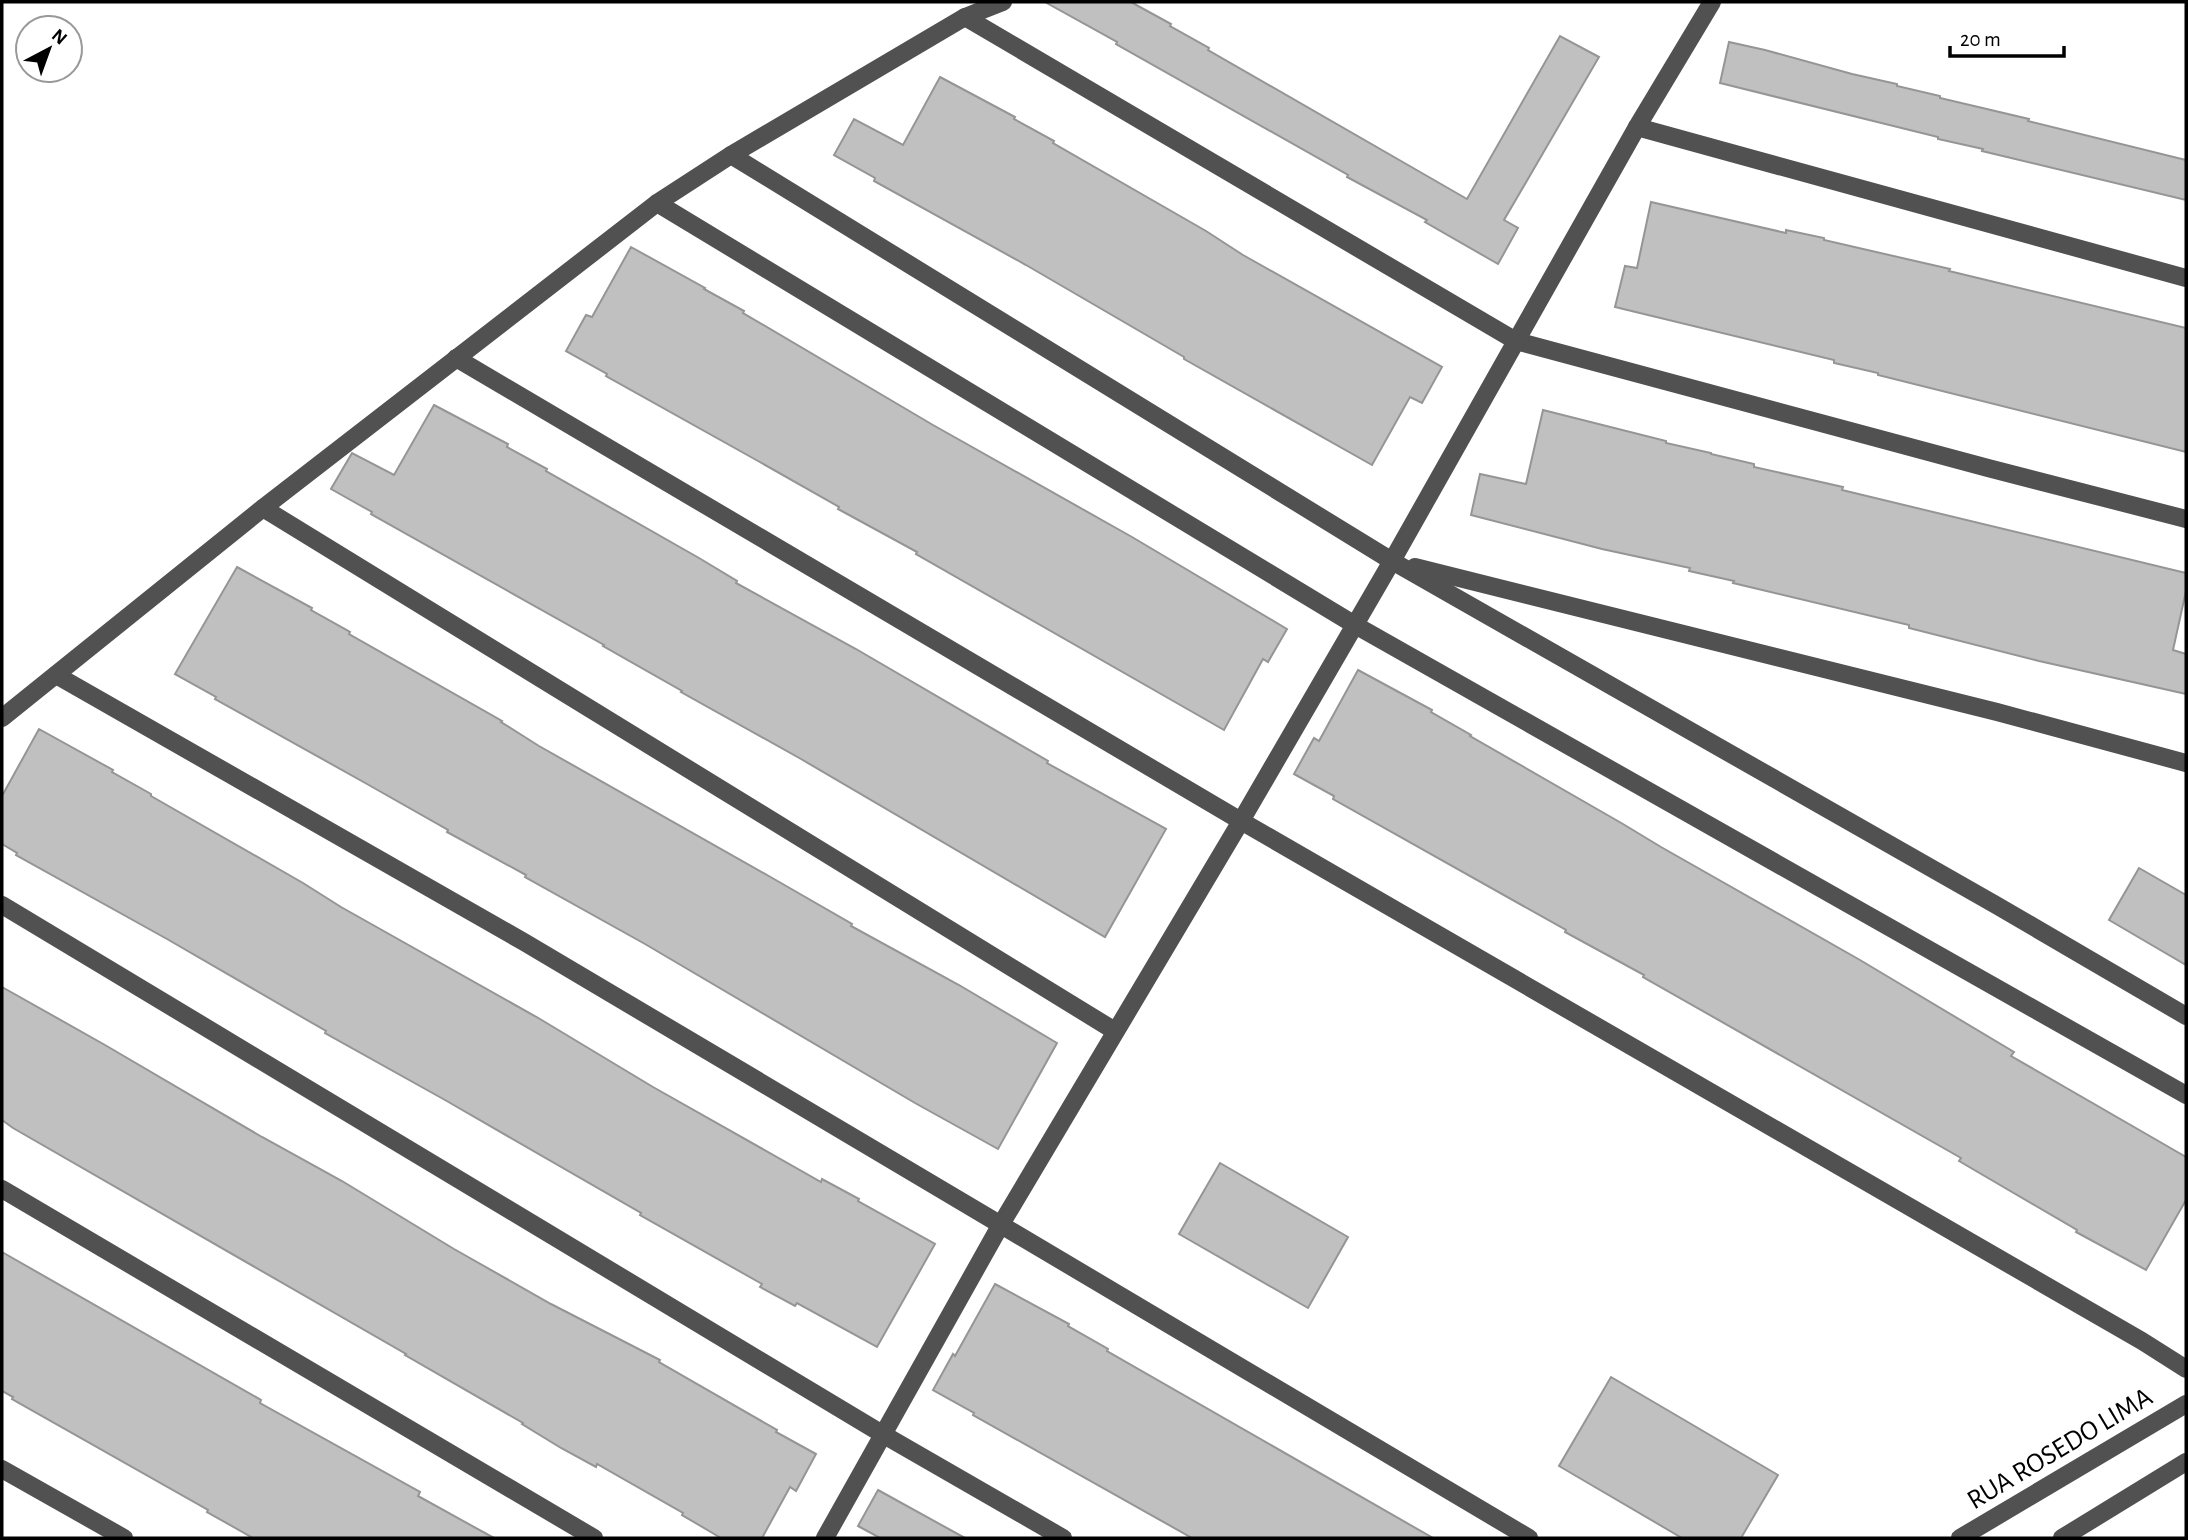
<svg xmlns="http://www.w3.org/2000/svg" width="2188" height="1540" font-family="'Alegreya Sans',sans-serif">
	<rect width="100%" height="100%" fill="#fff"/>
	<!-- building -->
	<g fill="#c0c0c0" stroke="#959595" stroke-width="2">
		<path d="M1045,2h86l40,22 -1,2 39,22 -1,2 259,149 93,-163 39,21 -95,163 14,8 -20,36 -73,-42 2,-2 -80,-43 1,-2 -232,-131 1,-2z"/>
		<path d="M1729,42l36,8 87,24 45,10v2l43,10v2l89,21 -1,2 158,39v40l-204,-49 1,-2 -45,-10v-2l-218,-54z"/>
		<path d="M940,77l75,40 -1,2 40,22 -1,2 153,88 37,24 199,112 -20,36 -12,-6 -38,68 -188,-106v-2l-158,-92 -152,-84 1,-3 -41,-23 20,-36 49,26z"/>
		<path d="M1651,202l135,31v-3l38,8v2l126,29 -1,2 237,57v124l-308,-77v-2l-44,-10v-3l-219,-53 10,-41 12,2z"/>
		<path d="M631,247l74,41 -1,1 40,22 -1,2 190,112 199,112 155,92 -19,33 -5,-3 -39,71 -308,-176 1,-2 -79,-43 1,-2 -81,-46 -152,-85 1,-2 -41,-23 20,-36 6,2z"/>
		<path d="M434,405l74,39 -1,3 40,22 -1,2 153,87 38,23 -1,2 120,66 192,112 -1,2 119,66 -61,108 -304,-178 -120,-67 1,-1 -79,-45 1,-1 -233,-131 1,-2 -41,-23 21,-36 42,22z"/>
		<path d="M1543,410l123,31v2l45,10v1l43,10v3l89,20 -1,3 344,83v18l-13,59 13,4v40l-147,-33 -130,-33v-3l-176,-42 1,-2 -45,-10 1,-3 -88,-19 -131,-34 9,-41 46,10z"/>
		<path d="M237,567l75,41 -1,2 39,22 -1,2 153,87 -1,1 38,24 235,133 78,45 -1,2 108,59 98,58 -59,106 -83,-46 -270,-159 -120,-67 1,-2 -79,-43 1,-2 -81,-46 -152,-85 1,-2 -41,-23z"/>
		<path d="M1358,670l74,40 -1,2 40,23 -1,1 153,88 38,23 199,113 154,92 -3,4 175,101v43l-40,70 -70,-38 1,-2 -118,-69 2,-3 -318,-181 1,-2 -79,-43 1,-2 -233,-131 1,-3 -40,-22 20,-36 5,3z"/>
		<path d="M39,729l74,41 -1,2 39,22v2l152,87 38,24 199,112 113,68 168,95 1,-3 37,20 -1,2 77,43 -58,103 -80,-44 -2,3 -35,-19 2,-3 -122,-69 1,-2 -196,-113 -120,-67 1,-2 -159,-92 -151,-84 1,-2 -15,-9v-48z"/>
		<path d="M2139,868l47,27v70l-77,-45z"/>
		<path d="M2,987l103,58 157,92 80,44 112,68 97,55 109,56 -1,2 118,68 -1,2 40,22 -20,37 -6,-4 -28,51h-41l-39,-23 1,-2 -86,-49 -1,3 -35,-19 -39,-24 1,-1 -118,-68 1,-1 -393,-226 -11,-8z"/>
		<path d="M1220,1163l128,74 -40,71 -129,-74z"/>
		<path d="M2,1252l259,148 -1,3 160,89 -2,4 76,42h-241l-46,-26 1,-2 -196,-111 1,-2 -11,-6z"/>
		<path d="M995,1284l74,40 -1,2 40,23 -1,2 326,187h-241l-219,-123 1,-2 -41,-23 20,-36 2,2z"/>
		<path d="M1611,1377l167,98 -37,63h-59l-123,-72z"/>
		<path d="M878,1490l87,48h-85l-22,-12z"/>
	</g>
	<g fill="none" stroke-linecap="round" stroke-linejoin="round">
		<!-- minor -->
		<g stroke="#515151" stroke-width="18">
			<path d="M965,17l551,324 472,127 198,51"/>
			<path d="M1637,127l549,151"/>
			<path d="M731,155l661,406 604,344 190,111"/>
			<path d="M657,203l698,422 831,470"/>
			<path d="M456,358l785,463 901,520 44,28"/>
			<path d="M263,508l852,523"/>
			<path d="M1415,567l582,145 189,51"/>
			<path d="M56,675l468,267 1005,596"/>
			<path d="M2,718l261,-210 394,-305 74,-48 234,-138 38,-15"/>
			<path d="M2,905l882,530 179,103"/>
			<path d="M2,1189l592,349"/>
			<path d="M2,1469l122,69"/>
			<path d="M825,1538l175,-312 241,-405 151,-260 245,-434 75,-125"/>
			<path d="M1960,1538l226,-134"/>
			<path d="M2062,1538l124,-76"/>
		</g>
	</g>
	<g text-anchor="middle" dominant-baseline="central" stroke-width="6" stroke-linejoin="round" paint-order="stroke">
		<!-- street labels -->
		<g font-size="28" fill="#000" stroke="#fff">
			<text transform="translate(2060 1449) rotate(-31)">RUA ROSEDO LIMA</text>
		</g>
	</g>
	<!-- border -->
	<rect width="2188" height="1540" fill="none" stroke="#000000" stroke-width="7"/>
	<!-- north arrow -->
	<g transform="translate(49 49) rotate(41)"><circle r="33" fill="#ffffff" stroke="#999999" stroke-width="2"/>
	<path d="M0-5L12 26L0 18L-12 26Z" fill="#000000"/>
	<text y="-10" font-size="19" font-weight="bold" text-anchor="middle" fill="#000000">N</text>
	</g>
	<!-- scale -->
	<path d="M1950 46v10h114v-10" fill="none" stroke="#000000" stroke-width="3.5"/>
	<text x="1960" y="46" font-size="21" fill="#000000" stroke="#ffffff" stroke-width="5" paint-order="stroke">20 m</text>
</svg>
